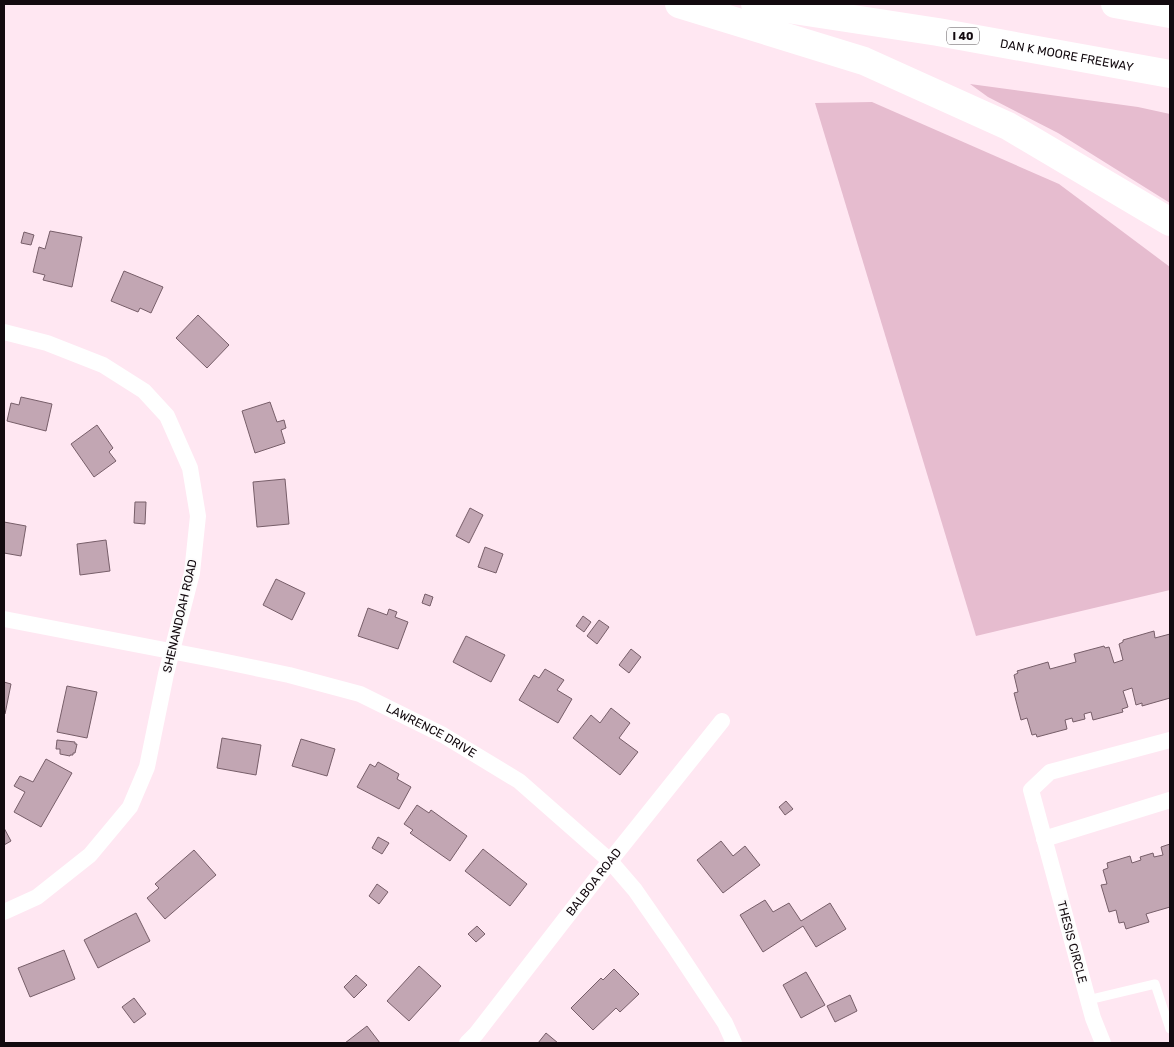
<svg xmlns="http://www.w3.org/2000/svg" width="1174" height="1047" font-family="Rubik,sans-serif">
	<rect width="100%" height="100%" fill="#ffe7f2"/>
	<!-- green -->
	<g fill="#e6bccf">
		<path d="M970,84l168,23 32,7v89l-112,-70 -70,-36z"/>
		<path d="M872,102l187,82 111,83v323l-194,46 -161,-533z"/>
	</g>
	<!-- building -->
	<g fill="#c2a6b3" stroke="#775e69">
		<path d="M50,231l32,6 -10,50 -29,-7 2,-5 -12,-3 6,-25 6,2z"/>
		<path d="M24,232l10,3 -3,10 -10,-2z"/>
		<path d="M124,271l39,16 -12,26 -11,-5 -2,4 -27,-11z"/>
		<path d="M198,315l31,30 -22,23 -31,-30z"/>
		<path d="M21,397l31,7 -6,27 -39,-10 4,-18 8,2z"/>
		<path d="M270,402l7,20 7,-2 2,8 -5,2 4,13 -30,10 -13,-42z"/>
		<path d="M97,425l16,23 -4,4 7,9 -22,16 -23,-33z"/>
		<path d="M285,479l4,45 -32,3 -4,-45z"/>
		<path d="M135,502h11l-1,22 -11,-1z"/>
		<path d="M470,508l13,7 -14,28 -13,-7z"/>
		<path d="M4,522l22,4 -5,30 -17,-3z"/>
		<path d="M106,540l4,31 -30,4 -3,-31z"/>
		<path d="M485,547l18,7 -7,19 -18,-6z"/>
		<path d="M276,579l29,14 -13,27 -29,-15z"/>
		<path d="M425,594l8,3 -3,9 -8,-3z"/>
		<path d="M368,608l19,7 2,-6 8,3 -2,5 13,5 -10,27 -40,-13z"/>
		<path d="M583,616l8,6 -7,10 -8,-6z"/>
		<path d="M599,620l10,7 -12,17 -10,-8z"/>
		<path d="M1154,631l1,7 15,-4v64l-28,8v-3l-6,2 -4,-17 -9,3 5,16 -6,2 1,3 -30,8 -2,-8 -7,2 1,5 -12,3 -1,-4 -7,2 2,9 -30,8 -1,-3 -4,1 -5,-17 -6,2 -7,-27 4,-1 -4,-17 4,-2 -1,-2 31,-9 2,7 26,-7 -2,-8 30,-8 1,2 4,-1 5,16 9,-3 -4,-16 4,-2v-2z"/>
		<path d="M466,636l39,19 -14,27 -38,-20z"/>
		<path d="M631,649l10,8 -12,16 -10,-8z"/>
		<path d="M545,669l19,11 -7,10 15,9 -14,24 -39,-23 15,-25 5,3z"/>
		<path d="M4,682l7,2 -6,30h-1z"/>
		<path d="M67,686l30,6 -10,46 -30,-6z"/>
		<path d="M611,708l19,15 -11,15 19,14 -18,23 -47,-37 18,-23 9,8z"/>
		<path d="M222,738l39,7 -5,30 -39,-7z"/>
		<path d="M301,739l34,10 -8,27 -35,-10z"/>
		<path d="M57,740l18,2v2h2l-2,9h-2v2h-3v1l-10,-2v-5h-4z"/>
		<path d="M46,759l26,14 -31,54 -27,-15 11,-20 -11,-6 6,-10 13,6z"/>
		<path d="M378,762l21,12 -2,5 14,8 -12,22 -42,-22 13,-23 5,3z"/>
		<path d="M786,801l7,8 -8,6 -6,-8z"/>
		<path d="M417,805l12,8 2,-3 36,26 -17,25 -40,-28 3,-3 -9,-6z"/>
		<path d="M4,828l7,13 -7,4z"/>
		<path d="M378,837l11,6 -7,11 -10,-6z"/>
		<path d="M721,841l12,15 12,-10 15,19 -37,28 -26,-33z"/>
		<path d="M1170,844v63l-24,7 3,8 -23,7 -2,-7 -5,1 -3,-13 -7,2 -8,-27 6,-1 -4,-14 5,-2 -1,-5 23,-7 2,7 9,-3 -1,-3 13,-4 1,4 9,-2 -2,-8z"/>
		<path d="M483,849l44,35 -17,22 -45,-35z"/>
		<path d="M194,850l22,25 -51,44 -18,-21 12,-10 -4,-4z"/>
		<path d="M377,884l11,8 -9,12 -10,-8z"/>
		<path d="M765,900l8,12 16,-9 12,18 29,-18 16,26 -30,18 -13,-21 -40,26 -23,-37z"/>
		<path d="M136,913l14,28 -52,27 -14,-28z"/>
		<path d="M477,926l8,8 -9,8 -8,-8z"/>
		<path d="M64,950l11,29 -45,18 -12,-29z"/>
		<path d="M419,966l22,20 -32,35 -22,-20z"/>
		<path d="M614,969l25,25 -19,18 -4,-4 -23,22 -22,-22 30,-30 2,2z"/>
		<path d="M806,972l19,33 -24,13 -18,-33z"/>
		<path d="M356,975l11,10 -13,13 -10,-11z"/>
		<path d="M850,995l7,16 -22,11 -8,-16z"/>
		<path d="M134,998l12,16 -12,9 -12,-16z"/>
		<path d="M367,1026l13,17h-35z"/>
		<path d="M546,1033l12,10h-20z"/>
	</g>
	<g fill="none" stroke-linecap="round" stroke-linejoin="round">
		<!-- lane -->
		<path stroke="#fff" stroke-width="9" d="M1088,1000l67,-16 15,45"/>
		<!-- street -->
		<g stroke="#fff" stroke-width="16">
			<path d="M4,332l43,11 56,22 41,26 23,25 23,52 8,48 -6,57 -26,101 -19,93 -17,40 -40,48 -53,42 -33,15"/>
			<path id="s1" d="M4,619l213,41 72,15 71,19 83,41 76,46 91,80 25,29 41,59 49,74 9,20"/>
			<path d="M1044,839l126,-39"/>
			<path id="s2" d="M467,1043l9,-9 134,-173 112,-140"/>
			<path d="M1103,1043l-10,-25 -62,-228 19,-18 120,-32"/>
		</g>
		<!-- highway -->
		<g stroke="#fff" stroke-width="28">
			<path d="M679,4l185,57 144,65 162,96"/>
			<path id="s3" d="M755,4l183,28 232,42"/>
			<path d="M1115,4l55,10"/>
		</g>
	</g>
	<g text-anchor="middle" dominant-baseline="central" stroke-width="4" stroke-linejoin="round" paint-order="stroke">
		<!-- shield labels -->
		<rect fill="#fcfcfc" stroke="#595356" stroke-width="1" x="947" y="27.5" width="32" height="17" rx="4"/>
		<g font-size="11" font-weight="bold" fill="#130a0f">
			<text x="963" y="36">I 40</text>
		</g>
		<!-- street labels -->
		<g font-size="12" fill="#130a0f" stroke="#fcfcfc">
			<text stroke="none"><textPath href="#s3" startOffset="316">DAN K MOORE FREEWAY</textPath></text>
			<text transform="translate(180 616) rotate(-77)">SHENANDOAH ROAD</text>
			<text stroke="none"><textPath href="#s1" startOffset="444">LAWRENCE DRIVE</textPath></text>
			<text stroke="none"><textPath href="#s2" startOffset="205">BALBOA ROAD</textPath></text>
			<text transform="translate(1072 942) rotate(75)">THESIS CIRCLE</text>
		</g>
	</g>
	<!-- border -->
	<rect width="1174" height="1047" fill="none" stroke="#130a0f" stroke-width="10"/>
</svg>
